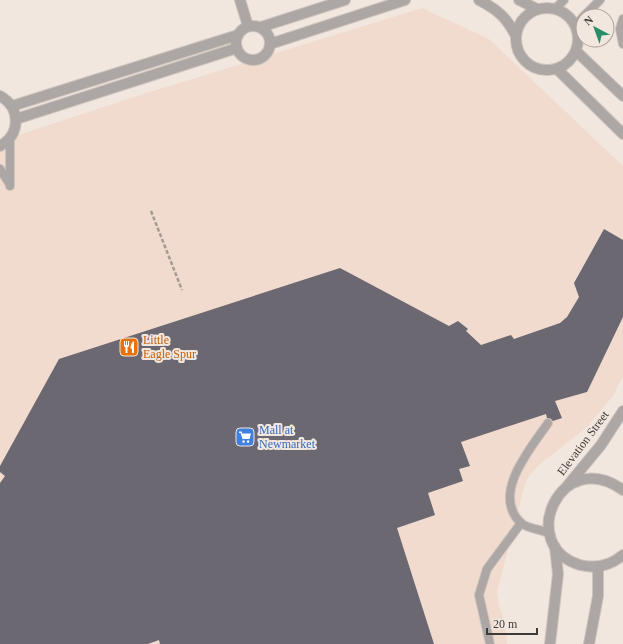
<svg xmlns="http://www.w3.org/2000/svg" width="623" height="644" font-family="Georgia,serif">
	<rect width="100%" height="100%" fill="#f2e7df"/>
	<!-- commercial -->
	<path fill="#f1dbce" d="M422,8l67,31 134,127v210l-10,20 -26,31 -48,38 -10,11 -4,8 -28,108 2,14 6,16 2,22h-507v-503l137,-45z"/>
	<!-- building -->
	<path fill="#6b6871" d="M604,229l19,11v77l-36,75 -32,9 7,17 -9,3 -6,-3 -1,-4 -85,28 9,24 -11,3 4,12 -35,12 7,22 -38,13 37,116h-274l-1,-4 -11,4h-148v-161l5,-7 -5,-4v-6l59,-107 281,-91 109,58 9,-5 10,8 -2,2 15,14 30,-10 3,4 46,-16 7,-6 12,-20 -5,-14z"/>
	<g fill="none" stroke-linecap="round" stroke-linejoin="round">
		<defs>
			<g id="service">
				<path d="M555,9l9,-9"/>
				<path d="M584,16l16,-16"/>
				<path d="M623,19l-3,10 3,15"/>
				<path d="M576,25l7,-8"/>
				<path d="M10,139v47"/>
				<path d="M0,169l9,14"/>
				<path d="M548,423c-16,24 -58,71 -27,100 5,5 21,7 28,10"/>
				<path d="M490,644l-11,-49 8,-26 34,-46"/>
			</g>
			<g id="minor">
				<path d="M240,0l8,26"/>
				<path d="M479,0c19,10 27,17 37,36"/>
				<path d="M519,0l18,9"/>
				<circle cx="547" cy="39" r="31"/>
				<circle cx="253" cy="43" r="17"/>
				<path d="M261,27l84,-27"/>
				<path d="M270,44l135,-44"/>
				<path d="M576,51l47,45"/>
				<path d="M557,69l66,65"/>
				<path d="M0,96c21,11 21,39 0,50"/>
				<path d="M12,106l226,-71"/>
				<path d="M16,119l221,-71"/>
				<path d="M568,485l33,-40 22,-34"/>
				<path d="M623,490c-63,-45 -107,56 -43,75 16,4 31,0 43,-10"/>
				<path d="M550,644l8,-70 -3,-27"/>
				<path d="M589,644l9,-48v-29"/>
			</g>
		</defs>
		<!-- service casing -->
		<use href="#service" stroke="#cec4bd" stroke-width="10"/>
		<!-- minor casing -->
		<use href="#minor" stroke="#cec4bd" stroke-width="12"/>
		<!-- path -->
		<path stroke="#a39b95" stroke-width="2.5" stroke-dasharray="4 2" stroke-linecap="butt" d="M151,211l31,79"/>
		<!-- service -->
		<use href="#service" stroke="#aca6a4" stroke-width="8"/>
		<!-- minor -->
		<use href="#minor" stroke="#aca6a4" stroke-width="10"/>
	</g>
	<!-- icons -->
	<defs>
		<symbol id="restaurant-square" viewBox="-11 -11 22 22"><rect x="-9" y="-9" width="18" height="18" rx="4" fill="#e8710a" stroke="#f2e7df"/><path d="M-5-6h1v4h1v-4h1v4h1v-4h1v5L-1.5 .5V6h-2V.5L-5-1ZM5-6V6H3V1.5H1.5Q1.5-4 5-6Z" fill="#fff"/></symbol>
		<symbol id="supermarket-square" viewBox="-11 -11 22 22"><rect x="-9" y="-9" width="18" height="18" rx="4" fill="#3f7fe0" stroke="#f2e7df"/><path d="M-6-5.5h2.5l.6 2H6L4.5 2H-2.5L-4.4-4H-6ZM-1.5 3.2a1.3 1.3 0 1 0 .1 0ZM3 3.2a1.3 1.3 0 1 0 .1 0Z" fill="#fff"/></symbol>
	</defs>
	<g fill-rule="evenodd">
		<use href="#restaurant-square" x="118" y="336" width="22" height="22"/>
		<use href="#supermarket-square" x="234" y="426" width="22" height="22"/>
	</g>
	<g text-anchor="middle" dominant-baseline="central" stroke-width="4" stroke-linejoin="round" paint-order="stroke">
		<!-- food labels -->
		<g font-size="12" fill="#c56008" stroke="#f2e7df" text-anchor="start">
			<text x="143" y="340">Little<tspan x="143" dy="14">Eagle Spur</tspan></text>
		</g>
		<!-- shop labels -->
		<g font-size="12" fill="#366cbe" stroke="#f2e7df" text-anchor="start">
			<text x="259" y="430">Mall at<tspan x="259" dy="14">Newmarket</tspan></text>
		</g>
		<!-- street labels -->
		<g font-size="12" fill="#3e3a37" stroke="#f2e7df">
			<text transform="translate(583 443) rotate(-53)">Elevation Street</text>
		</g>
	</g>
	<!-- north arrow -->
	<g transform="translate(595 28) rotate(319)"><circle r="19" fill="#f2e7df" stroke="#aaa29c"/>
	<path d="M0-3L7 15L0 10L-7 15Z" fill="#288d68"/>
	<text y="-6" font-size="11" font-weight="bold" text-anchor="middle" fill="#3e3a37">N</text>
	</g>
	<!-- scale -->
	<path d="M487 628v6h50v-6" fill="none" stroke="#3e3a37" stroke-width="2"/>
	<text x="493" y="628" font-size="12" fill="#3e3a37" stroke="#f2e7df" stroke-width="3" paint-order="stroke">20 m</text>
</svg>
